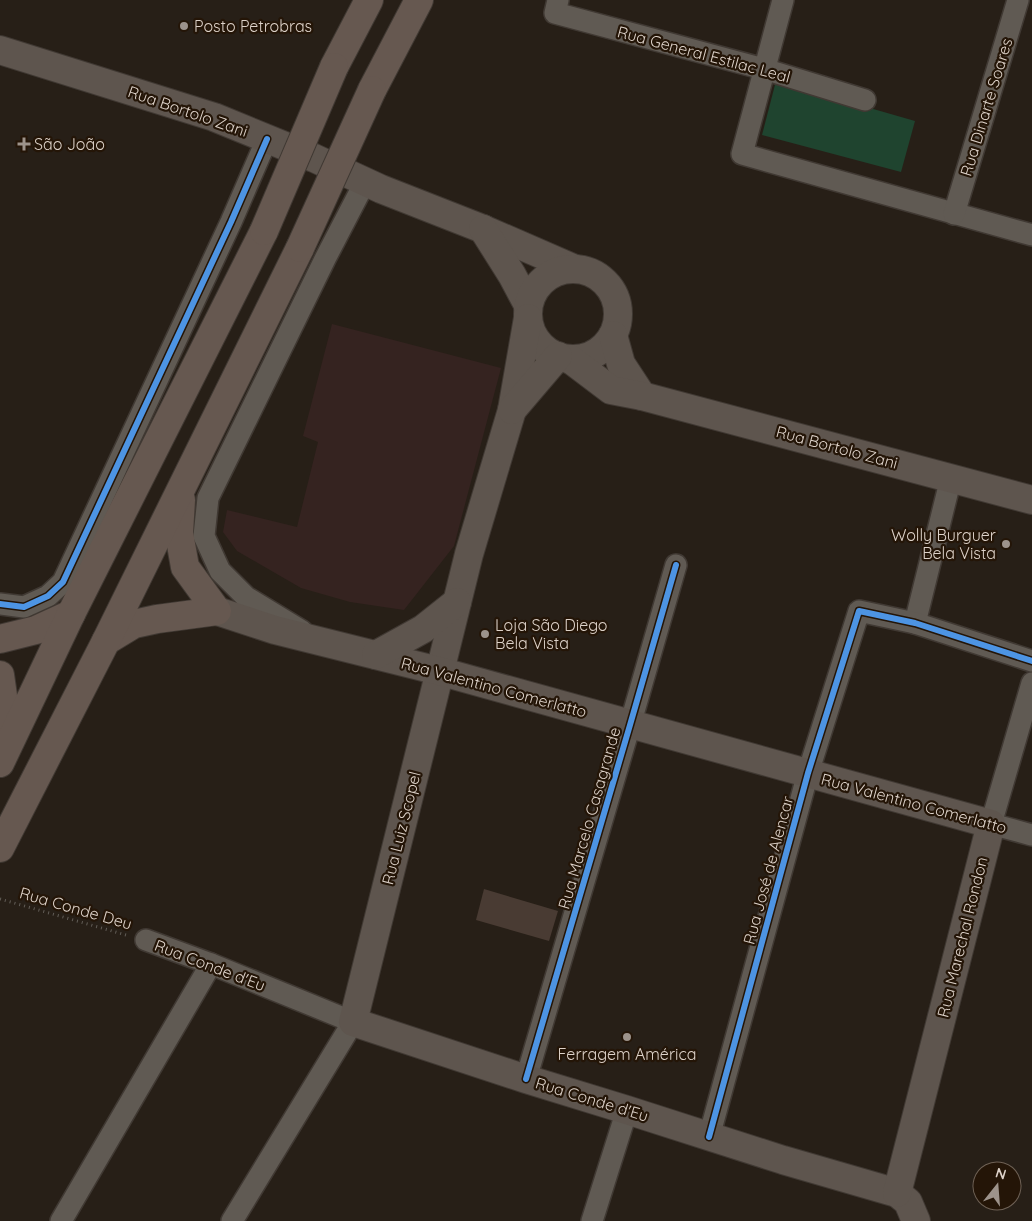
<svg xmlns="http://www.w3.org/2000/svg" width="1032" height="1221" font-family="Quicksand,sans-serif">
	<rect width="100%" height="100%" fill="#271f17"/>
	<!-- industrial -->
	<path fill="#352320" d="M332,324l169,44 -47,178 -50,64 -54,-8 -49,-14 -64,-37 -14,-19 4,-22 70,17 21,-85 -15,-6z"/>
	<!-- green -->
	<path fill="#1f442f" d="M776,81l139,40 -14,51 -139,-37z"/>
	<!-- building -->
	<path fill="#493b33" d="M484,889l74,22 -9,30 -73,-21z"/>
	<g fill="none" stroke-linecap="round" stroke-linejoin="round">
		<defs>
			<g id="minor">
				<path d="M558,0l-3,13 209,56 101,31"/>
				<path d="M783,0l-41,154 290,81"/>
				<path d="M954,214l64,-214"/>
				<path d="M0,604l24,3 24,-11 15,-14 168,-360 36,-83"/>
				<path d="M915,623l36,-145"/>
				<path d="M302,631l-56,-34 -26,-26 -16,-35 4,-38 118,-241 39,-75"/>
				<path d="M1032,683l-41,141 41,11"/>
				<path d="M146,940l65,24 142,58 -121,199"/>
				<path d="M526,1079l104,-354 46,-160"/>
				<path d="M709,1137l99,-364 51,-162 56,12 117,38"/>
				<path d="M61,1221l150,-257"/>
				<path d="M592,1221l35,-111"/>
			</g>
			<g id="secondary">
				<path d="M0,50l214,67 100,41 67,31 102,40 92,40"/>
				<path d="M483,229l29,46 16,30"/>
				<circle cx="573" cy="314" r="45"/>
				<path d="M528,318l-16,92 -43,144 -116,468 173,57 101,31 156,50 114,33 11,9 8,19"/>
				<path d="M613,335l8,29 21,32"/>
				<path d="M570,359l41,31 31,6 390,104"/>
				<path d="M512,410l46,-54"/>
				<path d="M217,611l58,19 164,41 552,153 -94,369"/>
				<path d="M376,655l47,-26 34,-27"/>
			</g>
			<g id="trunk">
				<path d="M334,67l35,-67"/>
				<path d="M372,90l47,-90"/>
				<path d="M0,639l36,-9 35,-16"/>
				<path d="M106,641l28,-17 23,-5 60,-8 -32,-44 -6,-34 2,-33"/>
				<path d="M0,675l3,21 -3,55"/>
				<path d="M0,763l71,-149 193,-383"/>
				<path d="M0,848l106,-207 194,-393"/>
			</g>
		</defs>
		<!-- minor casing -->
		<use href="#minor" stroke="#403933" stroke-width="24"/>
		<!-- secondary casing -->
		<use href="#secondary" stroke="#403933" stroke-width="30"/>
		<!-- trunk casing -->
		<use href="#trunk" stroke="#403933" stroke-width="30"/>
		<!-- path -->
		<path stroke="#635e58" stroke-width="3" stroke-dasharray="1 4" stroke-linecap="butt" d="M0,899l126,36"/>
		<!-- minor -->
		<use href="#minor" stroke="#605a53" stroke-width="21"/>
		<!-- secondary -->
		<use href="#secondary" stroke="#5e554e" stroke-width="28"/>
		<!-- trunk -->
		<use href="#trunk" stroke="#665850" stroke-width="28"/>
		<defs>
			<g id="trunk-bridge">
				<path d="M264,231l70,-164"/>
				<path d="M300,248l72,-158"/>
			</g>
		</defs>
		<!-- trunk-bridge casing -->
		<use href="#trunk-bridge" stroke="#403933" stroke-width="30" stroke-linecap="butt"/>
		<!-- trunk-bridge -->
		<use href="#trunk-bridge" stroke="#665850" stroke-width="28"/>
		<defs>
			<g id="cycleway">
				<path d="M0,604l24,3 24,-11 15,-14 168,-360 36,-83"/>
				<path d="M526,1079l104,-354 46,-160"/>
				<path d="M709,1137l99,-364 51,-162 56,12 117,38"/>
			</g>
		</defs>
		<!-- cycleway casing -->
		<use href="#cycleway" stroke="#241507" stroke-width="9"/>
		<!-- cycleway -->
		<use href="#cycleway" stroke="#4d94e3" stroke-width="6"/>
	</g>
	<!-- markers -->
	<g fill="#9d938b" stroke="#241507" stroke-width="2">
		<circle cx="184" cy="26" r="5"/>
		<path d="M21.5 136.5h5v5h5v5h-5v5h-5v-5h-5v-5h5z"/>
		<circle cx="1006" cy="544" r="5"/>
		<circle cx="485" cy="634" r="5"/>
		<circle cx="627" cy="1037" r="5"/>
	</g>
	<g text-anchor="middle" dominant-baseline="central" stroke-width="4.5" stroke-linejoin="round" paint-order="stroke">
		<!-- poi labels -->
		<g font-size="16" fill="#ddd2c9" stroke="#241507" text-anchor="start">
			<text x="194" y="26">Posto Petrobras</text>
			<text x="34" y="144">São João</text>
			<text x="996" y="535" text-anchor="end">Wolly Burguer<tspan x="996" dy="18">Bela Vista</tspan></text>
			<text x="495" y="625">Loja São Diego<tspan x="495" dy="18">Bela Vista</tspan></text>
			<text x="627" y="1054" text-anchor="middle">Ferragem América</text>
		</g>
		<!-- street labels -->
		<g font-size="16" fill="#ddd2c9" stroke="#241507">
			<text transform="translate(704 54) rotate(15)">Rua General Estilac Leal</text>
			<text transform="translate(986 107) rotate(-73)">Rua Dinarte Soares</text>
			<text transform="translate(188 111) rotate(19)">Rua Bortolo Zani</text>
			<text transform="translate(837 447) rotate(15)">Rua Bortolo Zani</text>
			<text transform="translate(494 687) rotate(15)">Rua Valentino Comerlatto</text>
			<text transform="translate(914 803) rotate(15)">Rua Valentino Comerlatto</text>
			<text transform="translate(589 818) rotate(-74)">Rua Marcelo Casagrande</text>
			<text transform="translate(401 828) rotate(-76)">Rua Luiz Scopel</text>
			<text transform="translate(768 870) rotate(-75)">Rua José de Alencar</text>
			<text transform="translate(76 908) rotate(16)">Rua Conde Deu</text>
			<text transform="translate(962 937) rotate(-76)">Rua Marechal Rondon</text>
			<text transform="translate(210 965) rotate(21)">Rua Conde d'Eu</text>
			<text transform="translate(592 1099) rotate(17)">Rua Conde d'Eu</text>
		</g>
	</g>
	<!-- north arrow -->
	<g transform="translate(997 1186) rotate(17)"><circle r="24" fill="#241507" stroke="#6e6155"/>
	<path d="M0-4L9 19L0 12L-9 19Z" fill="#9d938b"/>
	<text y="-8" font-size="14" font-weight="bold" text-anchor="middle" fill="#ddd2c9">N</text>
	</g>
</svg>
